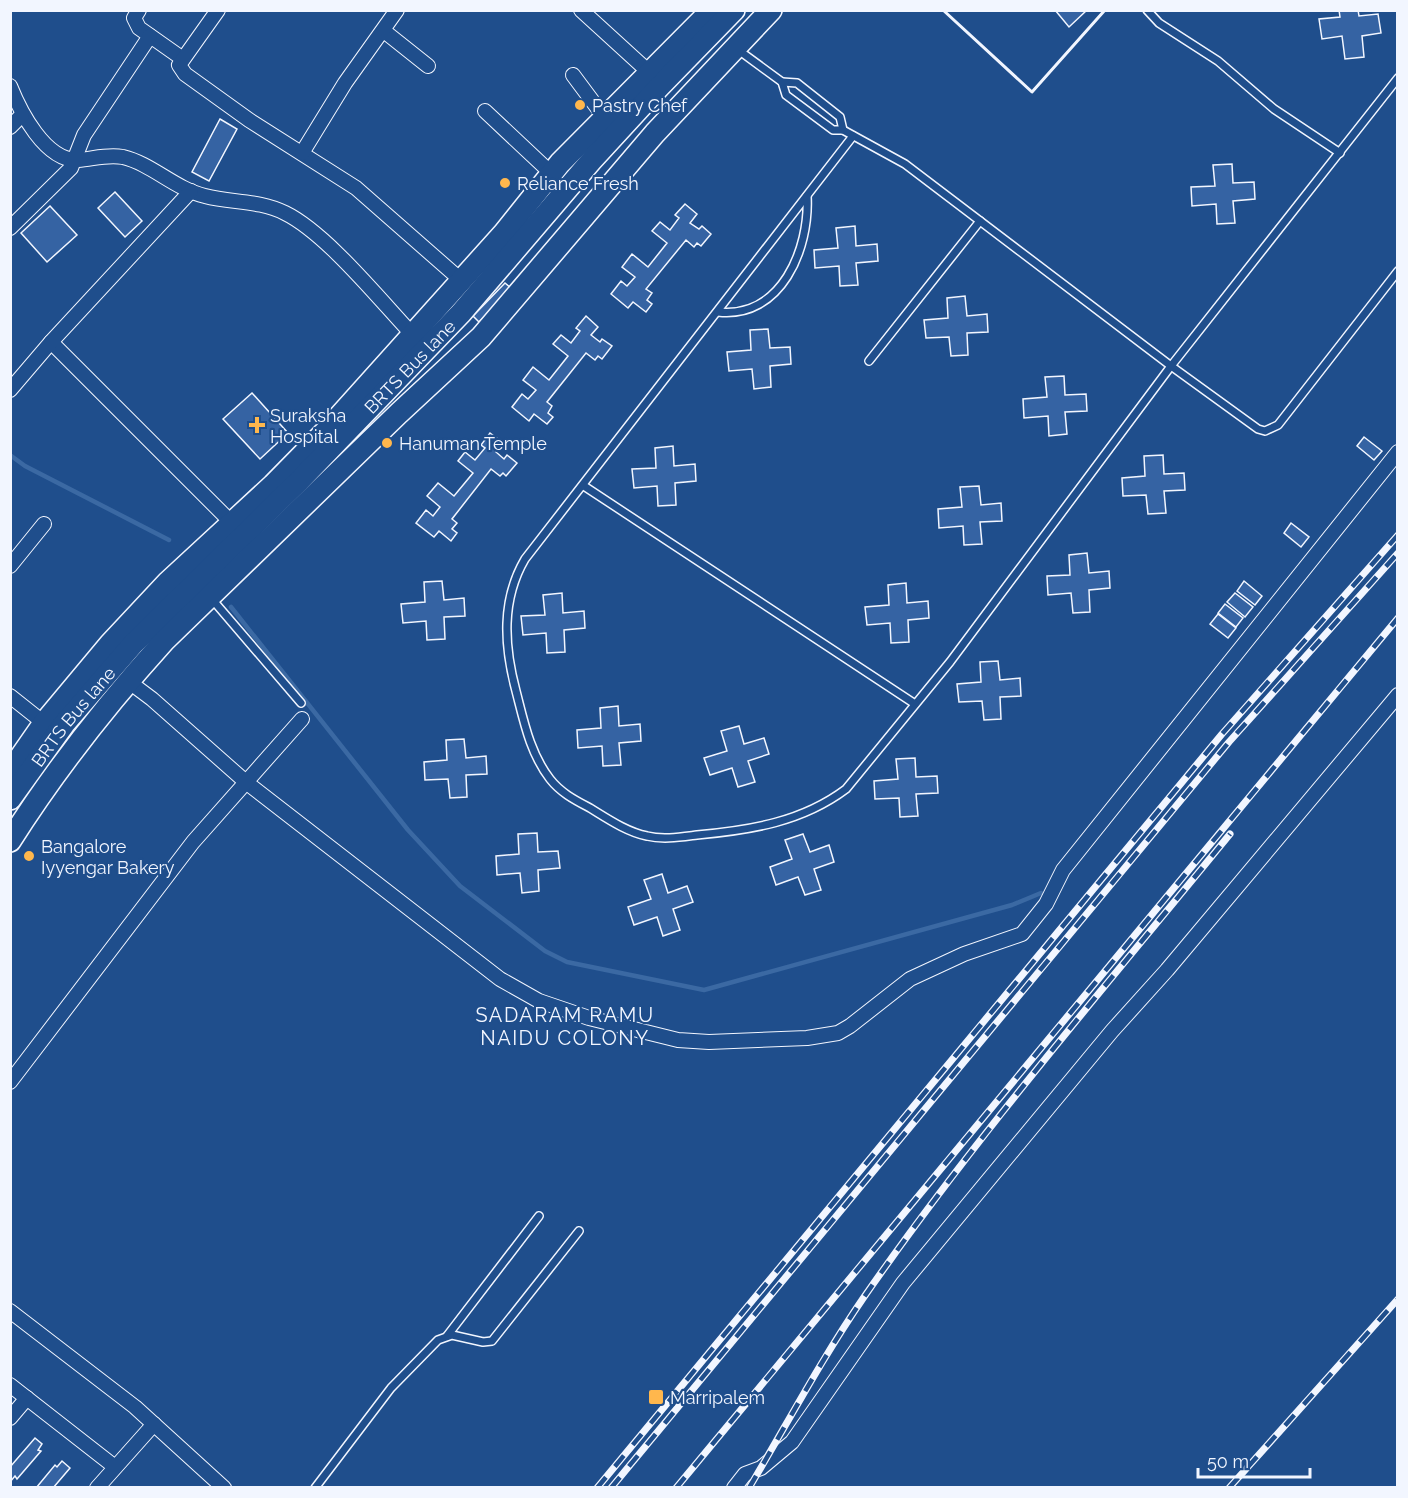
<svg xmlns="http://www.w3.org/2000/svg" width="1408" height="1498" font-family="Raleway,sans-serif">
	<rect width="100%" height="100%" fill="#1f4e8c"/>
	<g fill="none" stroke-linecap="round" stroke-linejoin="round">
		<!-- stream -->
		<g stroke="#3b69a3" stroke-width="4.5">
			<path d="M10,455l15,11 144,74"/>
			<path d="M231,607l177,223 52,56 85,65 22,11 137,28 308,-85 29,-12"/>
		</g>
	</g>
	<!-- building -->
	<g fill="#3563a3" stroke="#f2f6ff" stroke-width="1.5">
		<path d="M1055,10h32l-18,17z"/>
		<path d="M1339,10h19l1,6 19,-2 3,19 -19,3 2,21 -19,2 -3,-23 -20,3 -3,-20 21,-2z"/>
		<path d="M220,119l17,10 -28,52 -17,-9z"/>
		<path d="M1232,164l1,19 21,-1 1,17 -22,2 2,22 -18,1 -1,-20 -24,2 -1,-19 24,-1 -2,-21z"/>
		<path d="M115,192l27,29 -17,16 -27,-29z"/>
		<path d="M685,204l12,10 -7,9 9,6 3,-3 9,8 -10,12 -4,-3 -3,4 -8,-7 -40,49 6,4 -5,7 5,4 -6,8 -13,-10 -5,6 -17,-14 10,-13 6,5 8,-9 -13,-10 10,-13 16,13 19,-24 -15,-12 8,-9 10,8 9,-12 -4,-3z"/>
		<path d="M50,206l27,29 -30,27 -26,-29z"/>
		<path d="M855,226l1,20 21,-2 1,17 -22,2 2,22 -18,1 -1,-20 -24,2 -1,-18 24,-2 -2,-20z"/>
		<path d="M505,283l7,6 -33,33 -6,-6z"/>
		<path d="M965,296l2,20 20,-2 1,18 -21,1 1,22 -17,1 -2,-19 -23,1 -2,-18 24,-2 -1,-20z"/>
		<path d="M586,316l12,11 -7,8 9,7 2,-3 10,7 -10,13 -4,-3 -3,4 -9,-7 -39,49 5,4 -4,7 5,4 -6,7 -13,-10 -5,7 -17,-14 10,-13 6,5 8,-9 -13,-10 10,-13 16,13 19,-24 -15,-12 8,-9 10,8 9,-12 -4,-3z"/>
		<path d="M768,329l2,19 20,-1 1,17 -21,2 1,21 -17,2 -2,-20 -23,2 -2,-19 24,-2 -1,-20z"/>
		<path d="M1064,376l1,19 21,-1 1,17 -22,1 2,22 -18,2 -1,-20 -24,2 -1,-19 24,-2 -2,-20z"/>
		<path d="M252,393l36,40 -28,26 -37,-40z"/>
		<path d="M490,433l13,10 -7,9 8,7 3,-4 10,8 -11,13 -3,-3 -3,3 -9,-7 -39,50 5,4 -5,6 5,4 -6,8 -12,-10 -5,6 -18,-14 10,-13 7,6 7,-9 -13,-11 11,-13 16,13 19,-23 -15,-12 7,-9 10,8 10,-12 -4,-3z"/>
		<path d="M1364,437l18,14 -8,9 -17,-14z"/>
		<path d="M673,446l1,20 21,-2 1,17 -21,2 1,22 -18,1 -1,-20 -23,2 -2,-19 24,-1 -1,-20z"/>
		<path d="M1163,455l1,19 20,-1 1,17 -21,1 2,22 -18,1 -2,-19 -23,1 -1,-18 23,-2 -1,-20z"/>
		<path d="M979,486l2,19 20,-2 1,18 -22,1 2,22 -18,1 -1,-19 -24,2 -1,-19 24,-2 -2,-20z"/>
		<path d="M1291,523l18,14 -8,10 -17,-14z"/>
		<path d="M1087,553l2,20 20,-2 1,17 -21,2 1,22 -17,1 -2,-20 -23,2 -1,-19 23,-1 -1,-20z"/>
		<path d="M442,581l2,19 20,-2 1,18 -21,1 1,22 -18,1 -1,-19 -23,2 -2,-19 24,-2 -1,-20z"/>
		<path d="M1244,581l18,15 -7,9 -18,-14z"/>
		<path d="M906,583l1,20 21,-2 1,17 -21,2 1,22 -18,1 -1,-20 -23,2 -2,-18 24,-2 -1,-20z"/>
		<path d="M562,593l1,20 21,-2 1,17 -21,2 1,22 -18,1 -1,-20 -23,2 -2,-19 24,-1 -2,-20z"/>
		<path d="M1235,593l18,14 -8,10 -18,-15z"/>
		<path d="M1225,604l18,14 -7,9 -18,-14z"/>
		<path d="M1218,614l18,14 -8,10 -18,-14z"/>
		<path d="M998,661l2,19 20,-2 1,18 -21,1 1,22 -17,1 -2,-19 -23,1 -2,-18 24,-2 -1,-20z"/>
		<path d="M618,706l1,20 21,-2 1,17 -22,2 2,22 -18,1 -1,-20 -24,2 -1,-18 24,-2 -1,-20z"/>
		<path d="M739,726l5,18 20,-6 5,16 -21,7 7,21 -17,5 -6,-19 -22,7 -6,-17 23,-7 -6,-20z"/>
		<path d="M464,739l2,19 20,-2 1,18 -21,1 1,22 -17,1 -2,-19 -23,1 -1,-18 23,-2 -1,-20z"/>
		<path d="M915,758l1,19 21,-1 1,17 -22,1 2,22 -18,1 -1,-19 -24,1 -1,-18 24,-2 -2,-20z"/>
		<path d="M537,833l1,19 20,-1 2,17 -22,2 1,21 -17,2 -2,-20 -23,2 -1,-19 23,-2 -1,-20z"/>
		<path d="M803,834l7,18 19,-7 5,17 -20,7 7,21 -16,5 -7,-18 -22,8 -6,-18 22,-8 -7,-19z"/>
		<path d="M662,874l6,19 19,-7 6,16 -20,7 7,21 -17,6 -6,-19 -23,8 -6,-18 23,-8 -7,-19z"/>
		<path d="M35,1438l7,6 -4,6 3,1 -24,28 -2,-3 -5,6v-15z"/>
		<path d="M62,1461l8,7 -17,20h-17l19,-23 2,2z"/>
	</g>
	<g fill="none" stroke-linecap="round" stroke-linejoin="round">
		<defs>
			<g id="lane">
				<path d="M1147,10l12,13 59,38 56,48 66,44"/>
				<path d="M737,49l45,33 4,13 47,35h10l62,34 266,202 87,63 7,2 13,-6 120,-154"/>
				<path d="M782,82l15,1 43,34 3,13"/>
				<path d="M853,136l-328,423c-24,41 -21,87 -9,132 8,31 14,62 34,88 11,14 25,21 40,29 18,11 37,24 57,28 16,4 34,1 50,-1 54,-5 105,-13 149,-46l104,-127 221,-296 227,-288"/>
				<path d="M718,312c63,7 92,-63 89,-116"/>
				<path d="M869,361l111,-140"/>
				<path d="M584,486l331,218"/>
				<path d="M211,598l90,105"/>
				<path d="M447,1336l92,-120"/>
				<path d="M315,1488l76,-100 47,-48 14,-5 31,7 9,-1 87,-110"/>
			</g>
			<g id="street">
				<path d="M139,10l-5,8 5,10 44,31"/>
				<path d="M218,10l-39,55 6,9 64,46 107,68 106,93"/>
				<path d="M581,10l69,63"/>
				<path d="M384,31l44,35"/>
				<path d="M573,75l32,43"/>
				<path d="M10,86c10,25 35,75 68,74 15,-1 29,-6 45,-3 29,7 52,32 82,39 27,7 54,4 80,17 41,20 95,87 128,122"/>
				<path d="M485,111l66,62"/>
				<path d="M10,127l12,-12"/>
				<path d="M302,153l43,-70 52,-73"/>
				<path d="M10,228l61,-60 13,-33 66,-99"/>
				<path d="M51,342l181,181"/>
				<path d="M10,390l41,-48 140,-151"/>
				<path d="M10,566l34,-42"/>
				<path d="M128,681l24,18 95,84 253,196 39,22 50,17 89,22 31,2 98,-4 31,-5 12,-7 60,-47 54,-25 58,-20 24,-30 17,-34 335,-418"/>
				<path d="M10,696l34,27"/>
				<path d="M10,1082l183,-240 109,-123"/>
				<path d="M10,1311l125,96 89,81"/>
				<path d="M10,1385l105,82"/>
				<path d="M10,1418l17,-20"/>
				<path d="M97,1488l57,-64"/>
				<path d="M734,1488l11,-14 16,-6 31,-26 111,-159 209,-252 55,-61 231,-275"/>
			</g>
			<g id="primary">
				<path d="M10,772l34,-49 66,-79 58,-62 105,-97 54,-55 177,-197 56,-70 152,-153"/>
				<path id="s1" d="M10,799l54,-75 70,-81 165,-162 162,-168 130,-152 68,-74 75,-77"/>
				<path d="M10,841c45,-71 98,-138 154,-200l235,-228 82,-76 174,-204 116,-123"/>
			</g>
		</defs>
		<!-- lane casing -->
		<use href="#lane" stroke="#f2f6ff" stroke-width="10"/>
		<!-- street casing -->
		<use href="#street" stroke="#f2f6ff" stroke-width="16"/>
		<!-- primary casing -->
		<use href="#primary" stroke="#f2f6ff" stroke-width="24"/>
		<!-- lane -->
		<use href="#lane" stroke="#1f4e8c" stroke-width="7"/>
		<!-- street -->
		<use href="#street" stroke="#1f4e8c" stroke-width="14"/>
		<!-- primary -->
		<use href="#primary" stroke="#1f4e8c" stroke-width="21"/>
		<defs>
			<g id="rail">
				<path d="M597,1488l625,-754 176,-199"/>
				<path d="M611,1488l618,-746 169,-189"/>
				<path d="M676,1488l722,-870"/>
				<path d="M749,1488c38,-64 73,-130 115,-191 112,-161 242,-311 366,-463"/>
				<path d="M1229,1488l169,-189"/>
			</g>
		</defs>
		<!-- rail casing -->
		<use href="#rail" stroke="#f2f6ff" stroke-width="7"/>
		<!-- rail -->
		<use href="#rail" stroke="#1f4e8c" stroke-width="4.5" stroke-dasharray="14" stroke-linecap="butt"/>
		<!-- wall -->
		<path stroke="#f2f6ff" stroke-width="3" d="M943,10l89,82 73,-82"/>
	</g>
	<!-- markers -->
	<g fill="#ffb74d" stroke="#1f4e8c" stroke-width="2">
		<circle cx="580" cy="105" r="6"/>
		<circle cx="505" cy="183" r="6"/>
		<path d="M254 416h6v6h6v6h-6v6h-6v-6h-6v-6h6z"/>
		<circle cx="387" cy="443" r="6"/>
		<circle cx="29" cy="856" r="6"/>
		<rect x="648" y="1389" width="16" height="16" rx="3"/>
	</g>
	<g text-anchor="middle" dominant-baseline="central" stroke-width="4.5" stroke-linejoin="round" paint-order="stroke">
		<!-- poi labels -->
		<g font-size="18" fill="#f2f6ff" stroke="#1f4e8c" text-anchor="start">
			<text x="592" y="105">Pastry Chef</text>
			<text x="517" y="183">Reliance Fresh</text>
			<text x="270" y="415">Suraksha<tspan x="270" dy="21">Hospital</tspan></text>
			<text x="399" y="443">Hanuman Temple</text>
			<text x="41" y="846">Bangalore<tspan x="41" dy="21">Iyyengar Bakery</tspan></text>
			<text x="670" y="1397">Marripalem</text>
		</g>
		<!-- street labels -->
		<g font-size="18" fill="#f2f6ff" stroke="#1f4e8c">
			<text stroke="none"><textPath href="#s1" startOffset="590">BRTS Bus lane</textPath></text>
			<text stroke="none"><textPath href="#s1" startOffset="104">BRTS Bus lane</textPath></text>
		</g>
		<!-- neighbourhood labels -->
		<g font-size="20" letter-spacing="1.5" fill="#f2f6ff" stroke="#1f4e8c">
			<text x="565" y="1015">SADARAM RAMU<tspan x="565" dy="23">NAIDU COLONY</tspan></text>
		</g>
	</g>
	<!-- border -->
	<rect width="1408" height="1498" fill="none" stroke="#f2f6ff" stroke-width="24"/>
	<!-- scale -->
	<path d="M1198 1468v9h112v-9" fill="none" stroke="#f2f6ff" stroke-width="3"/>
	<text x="1207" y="1468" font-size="18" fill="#f2f6ff" stroke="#1f4e8c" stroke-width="4.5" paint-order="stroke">50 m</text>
</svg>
